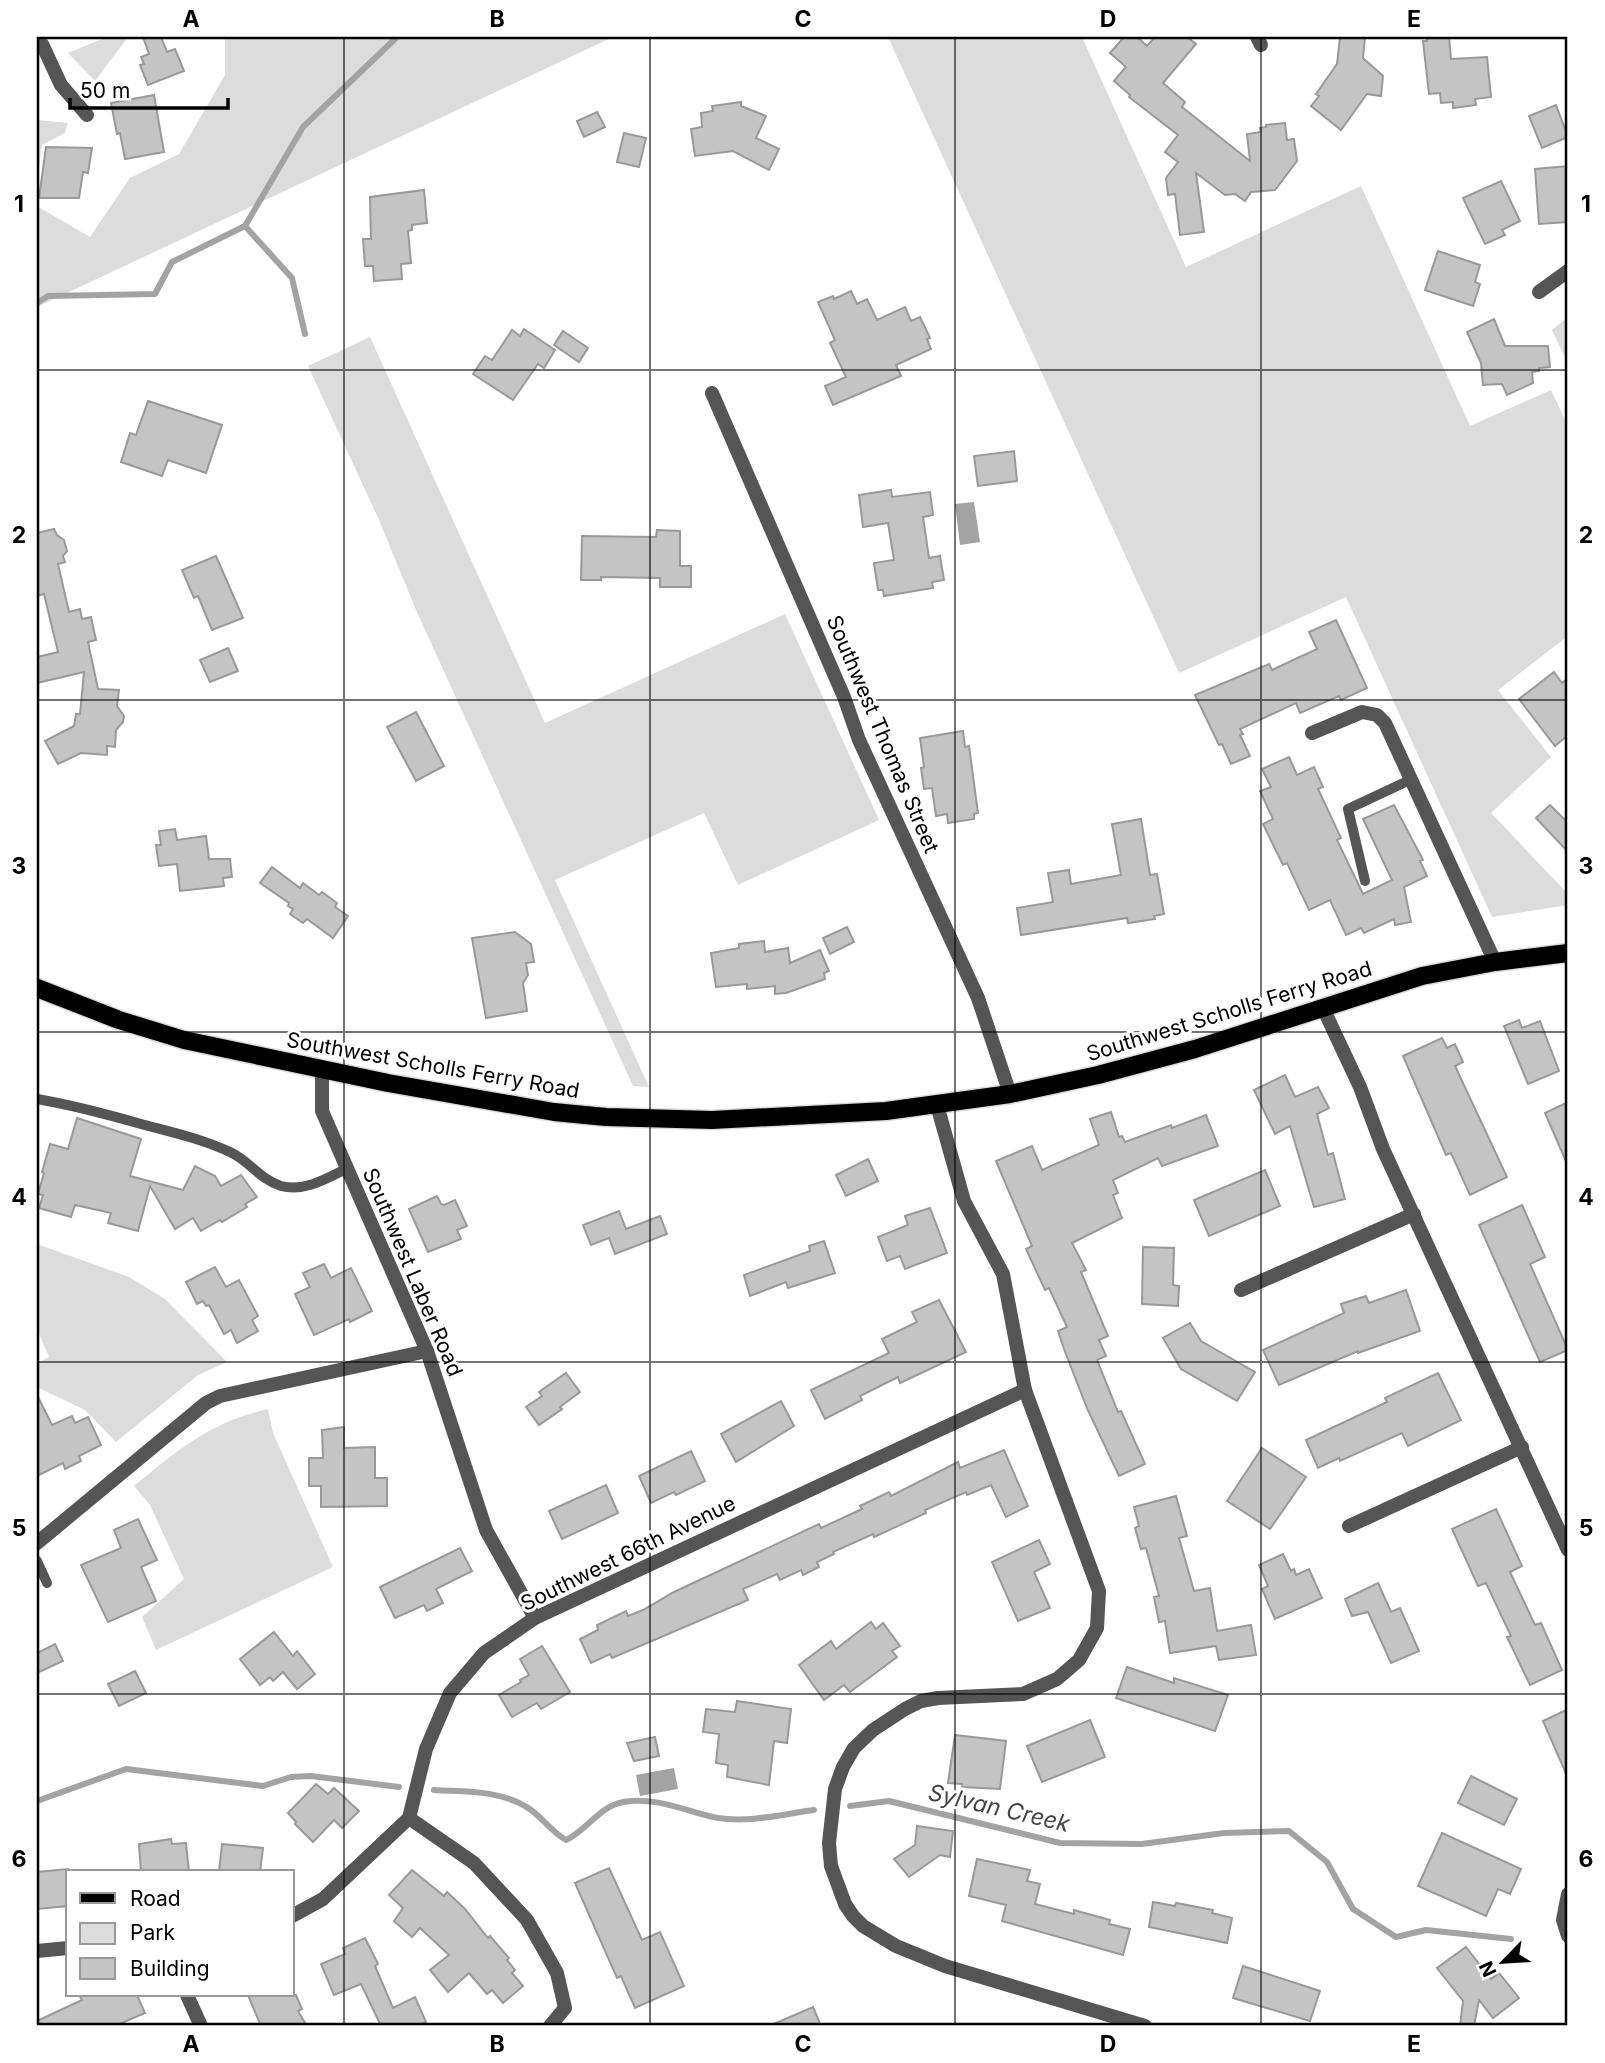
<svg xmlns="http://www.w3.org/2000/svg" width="1605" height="2063" font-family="Inter,sans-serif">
	<rect width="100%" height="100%" fill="#fff"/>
	<!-- green -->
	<g fill="#dcdcdc">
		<path d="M107,37h21l-33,44 -27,-28z"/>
		<path d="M225,37h388l-576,270v-101l53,31 40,-59 49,-24 46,-79z"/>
		<path d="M888,37h194l104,230 175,-81 109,240 81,-36 17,36v210l-70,54 53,67 -60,56 77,81v11l-76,12 -146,-320 -167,76z"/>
		<path d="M37,120l31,3 -3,10 -23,12 -5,38z"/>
		<path d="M1568,317v47l-16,-34z"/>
		<path d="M370,337l175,386 240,-109 94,206 -141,65 -34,-72 -149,67 94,207 -16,-1 -217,-476 -37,-90 -71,-154z"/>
		<path d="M37,1244l92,33 36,22 62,63 -29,13 -82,67 -31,-32 -48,-23v-24l12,-6 -12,-28z"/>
		<path d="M268,1409l5,24 60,134 -177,83 -14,-33 42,-38 -34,-74 -16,-19c42,-35 78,-65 134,-77z"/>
	</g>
	<!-- water -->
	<g fill="#a3a3a3">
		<path d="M974,502l6,40 -20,3 -5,-41z"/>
		<path d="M674,1768l4,21 -38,7 -4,-21z"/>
	</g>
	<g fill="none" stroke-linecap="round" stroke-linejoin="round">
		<!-- stream -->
		<g stroke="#a3a3a3" stroke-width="6">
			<path d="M245,226l47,52 13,56"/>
			<path d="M37,303l11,-7 107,-2 17,-32 73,-36 58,-99 94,-90"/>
			<path d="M434,1790c31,2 63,0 91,16 15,8 25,25 41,34 20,-9 34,-34 57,-38 34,-6 64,10 95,16 31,5 66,-4 96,-8"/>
			<path d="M37,1801l89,-32 137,17 28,-9 20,-1 88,11"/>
			<path d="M850,1806l39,-5 171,42 82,1 82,-11 65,-2 38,31 26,47 43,28 30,-7 85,9"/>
		</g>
	</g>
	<!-- building -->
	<g fill="#c4c4c4" stroke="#999" stroke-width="2">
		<path d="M143,37h18l6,15 8,-3 9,22 -36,14 -8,-20 4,-1 -3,-7 8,-3z"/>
		<path d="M1124,37h13l10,9 8,-9h32l9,7 -33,39 22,19 -3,5 68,54 -3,-27 14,-2 -1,-4 6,-1v-2l19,-2 2,17 7,-1 3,22 -22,29 -24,2 -6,9 -10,-7 -10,1 -29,-22 8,59 -24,3 -5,-41 -7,1 -2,-17 12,-16 -13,-10 13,-17 -49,-38 1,-2 -16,-14 12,-14 -16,-14z"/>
		<path d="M1340,37h25l-2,21 20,18 -2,20 -14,-2 -26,36 -30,-24 8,-10 -3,-2 21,-30z"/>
		<path d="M1427,37h22l2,22 36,-2 4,40 -16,2 1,6 -23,3v-6l-12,1 -1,-10 -11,1 -6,-53h4z"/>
		<path d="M154,95l10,57 -39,7 -5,-26 -3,1 -6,-31z"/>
		<path d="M741,102v4l25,10 -10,22 23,11 -10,21 -36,-19 -38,5 -4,-27 11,-2 -1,-14 12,-2 -1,-5z"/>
		<path d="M1556,105l12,32 -26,11 -13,-32z"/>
		<path d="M597,112l8,15 -21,10 -7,-16z"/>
		<path d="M624,133l22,5 -7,29 -22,-5z"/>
		<path d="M46,147l46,1 -4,25 -5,-1 -4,26h-40z"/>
		<path d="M1568,166v56l-29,2 -4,-55z"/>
		<path d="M1501,181l19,40 -18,9 3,5 -20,9 -22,-46z"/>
		<path d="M424,190l3,33 -15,2v5l-4,1 3,32 -10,1 1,15 -28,2 -1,-15h-8l-2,-27h8l-1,-42z"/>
		<path d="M1438,251l42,14 -5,17 5,2 -7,22 -48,-16z"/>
		<path d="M851,291l6,13 10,-5 10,21 28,-13 6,14 9,-4 10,21 -3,1 4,10 -35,16 5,11 -68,29 -8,-19 21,-9 -16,-34 5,-3 -17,-38 15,-6 1,3z"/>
		<path d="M1494,319l11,27h43l2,21 -11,1v3l-7,1 1,11 -26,12 -5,-11 -19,1 -2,-22 -14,-31z"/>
		<path d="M524,329l31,21 -11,18 -6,-4 -25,36 -40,-26 12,-18 7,4 20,-30 8,6z"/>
		<path d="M563,331l25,17 -9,14 -25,-17z"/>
		<path d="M148,401l74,24 -16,48 -38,-13 -6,16 -41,-14 9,-29 6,2z"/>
		<path d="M1014,451l3,30 -39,5 -4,-30z"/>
		<path d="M891,490l1,7 38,-5 3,23 -10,2 6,41 11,-2 4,24 -12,2 1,6 -49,8 -1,-6h-5l-4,-27 20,-3 -6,-37 -25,4 -4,-32z"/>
		<path d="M54,529l3,6 7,5 3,11 -4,5 2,6 -7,2 11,48 11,-3 2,10 9,-2 5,23 -8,2 10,47 21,1 -2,16 7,10 -1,6 -7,8 -1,17 -8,-1v9l-26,-2 -23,11 -13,-23 29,-15 2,-12h4l4,-42 -47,11v-26l21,-5 -14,-58 -7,2v-63z"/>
		<path d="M657,530l23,1v35h11v21h-31v-9l-59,-1v3h-20l1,-44 74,1z"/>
		<path d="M216,556l27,62 -31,12 -14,-34 -4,2 -12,-28z"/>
		<path d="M1336,620l31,68 -26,12 -2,-4 -39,17 -4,-10 -56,26 3,5 -3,1 10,21 -19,8 -9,-20 -3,1 -24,-50 74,-31 3,6 45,-21 -8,-17z"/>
		<path d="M228,648l10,23 -28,11 -10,-22z"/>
		<path d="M1554,672l8,11 6,-5v57l-13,11 -36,-47z"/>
		<path d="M416,712l28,54 -28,15 -29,-54z"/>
		<path d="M963,731l2,16 4,-1 9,67 -4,1v5l-26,4 -1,-9 -11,2 -4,-28 -8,1 -3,-21 3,-1 -4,-29z"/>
		<path d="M1289,757l8,18 17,-8 9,20 -5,2 23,49 -4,2 26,54 29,-14 -29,-61 31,-14 29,55 -3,1 7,15 -23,11 7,35 -16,3 -1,-6 -30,14 -3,-5 -15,7 -16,-35 -21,10 -22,-47 -4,2 -20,-41 10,-5 -13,-28 11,-4 -9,-18z"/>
		<path d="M1550,805l18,18v29l-32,-34z"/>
		<path d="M1141,819l9,56 7,-1 7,40 -10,2 1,3 -27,4 -1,-5 -106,17 -4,-27 36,-6 -5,-29 21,-3 2,14 50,-9 -9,-51z"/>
		<path d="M175,829l2,11 29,-4 3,23h21l2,18 -9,1 1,8 -44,5 -3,-27 -18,2 -3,-21h5l-2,-14z"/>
		<path d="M272,867l28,21 3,-5 16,12 3,-3 15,11 -2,4 13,9 -15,22 -26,-19 -4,4 -13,-9 3,-5 -5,-3 1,-3 -29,-20z"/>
		<path d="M847,927l7,15 -24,12 -7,-16z"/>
		<path d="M515,932l16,12 3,18 -8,1 2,12 -5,8 4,28 -41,7 -14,-80z"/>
		<path d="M764,941l1,11 23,-4 2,15 30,-13 9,21 -5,2 1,6 -39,14 -11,1v-8l-28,3v-5l-31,3 -5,-34 28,-5v-4z"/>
		<path d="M1519,1020l3,8 18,-7 19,50 -31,13 -24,-58z"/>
		<path d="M1442,1038l5,10 8,-4 8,18 -8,4 52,111 -37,18 -19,-42 -5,2 -43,-99z"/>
		<path d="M1285,1075l10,22 23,-10 11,21 -12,6 11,41 5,-2 12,46 -31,8 -24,-81 -15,8 -21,-44z"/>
		<path d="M1568,1102v64l-23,-53z"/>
		<path d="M1111,1112l8,25 3,-1 3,6 46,-17 1,3 34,-13 12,31 -56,20 -4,-8 -45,22 5,13 -5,2 9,23 -50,25 14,27 -5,2 27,64 -9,4 7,16 -9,4 21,52 3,-1 24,53 -26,12 -32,-68 -23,-59 -6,-18 9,-4 -18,-39 -4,2 -19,-41 6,-3 -36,-85 36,-15 10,24 57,-25 -9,-26z"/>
		<path d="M77,1118l64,21 -11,37 53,14 12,-24 20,10 6,10 20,-11 16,22 -12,7 2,3 -25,15 -2,-2 -19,11 -8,-13 -18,11 -25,-43 -12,45 -30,-8 3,-10 -36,-8 -4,12 -32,-9 4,-13 -5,-1 6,-21 -2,-1 8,-28 18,5z"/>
		<path d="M868,1159l10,22 -32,15 -10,-21z"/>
		<path d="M1265,1170l15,36 -71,30 -15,-36z"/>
		<path d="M437,1196l4,8 3,1 11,-5 12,26 -10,4 4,9 -33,13 -19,-43z"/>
		<path d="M1522,1205l23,52 -15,7 38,86 -28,12 -61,-137z"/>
		<path d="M930,1208l17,45 -42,16 -5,-13 -13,5 -9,-24 30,-12 -3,-9z"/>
		<path d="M619,1211l7,18 34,-13 7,18 -52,20 -6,-16 -18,7 -8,-20z"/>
		<path d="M824,1241l11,32 -47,15 -2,-6 -36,14 -6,-21 66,-24 -1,-5z"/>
		<path d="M1143,1247l31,1 -1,37 6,1 -1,20 -36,-2z"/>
		<path d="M324,1264l7,14 20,-10 21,43 -22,11 -1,-3 -35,16 -19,-41 15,-7 -7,-14z"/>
		<path d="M215,1267l11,20 13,-7 19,36 -6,4 6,11 -21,12 -6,-13 -7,4 -15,-29 -3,1 -3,-5 -6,3 -11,-22z"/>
		<path d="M1406,1290l14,41 -62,22v-2l-79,34 -16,-35 81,-37 -3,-9 25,-8 3,7z"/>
		<path d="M939,1300l27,52 -66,31 -2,-6 -38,19 2,4 -37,19 -14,-29 78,-37 -7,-14 35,-17 -5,-10z"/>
		<path d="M1190,1323l11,18 54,31 -18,29 -56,-32 -18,-31z"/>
		<path d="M566,1373l14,19 -20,15 2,2 -23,16 -13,-18 16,-11 -3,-4z"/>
		<path d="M1438,1373l23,47 -53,26 -6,-13 -62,28 -1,-3 -21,10 -12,-28 81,-38 -2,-4z"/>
		<path d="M37,1395l15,30 20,-9 3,7 13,-6 13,28 -22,11 2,5 -16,8 -2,-6 -26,13z"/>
		<path d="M781,1401l13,25 -58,36 -15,-28z"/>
		<path d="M344,1427v21l31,-1v31h12v28l-66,1v-21h-12v-28h14l-1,-28z"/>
		<path d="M1262,1448l44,29 -36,52 -43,-28z"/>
		<path d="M1004,1450l24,56 -22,11 -15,-32 -24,10 -1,-3 -41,18 1,3 -52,24 -1,-3 -40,18 1,2 -17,8 2,5 -16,8 -2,-5 -21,10 -3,-6 -34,15 5,11 -136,58 -2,-4 -19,9 -11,-24 18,-9 -1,-5 29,-14 2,5 15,-6 31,-18 145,-68 2,4 41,-19 -2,-3 29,-14 2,4 67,-34 2,6z"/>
		<path d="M691,1451l14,30 -29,14 -2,-3 -23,11 -12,-27z"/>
		<path d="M606,1485l12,28 -56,26 -13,-28z"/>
		<path d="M1176,1496l11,40 -8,2 15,53 16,-3 7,43 34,-6 5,30 -37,5 -3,-14 -46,7 -5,-32 -6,1 -5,-25 5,-1 -13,-48 -5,1 -6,-21 4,-2 -5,-19z"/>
		<path d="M1496,1509l26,57 -12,6 25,53 6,-2 21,47 -32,15 -23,-48 4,-1 -25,-53 -8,3 -26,-57z"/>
		<path d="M138,1519l19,41 -16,7 15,34 -48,21 -27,-57 40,-17 -7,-18z"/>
		<path d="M1039,1540l11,24 -16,8 16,36 -32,13 -26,-59z"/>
		<path d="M460,1548l12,23 -36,18 7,14 -16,8 -3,-6 -29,13 -15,-31z"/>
		<path d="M1283,1554l8,17 3,-2 2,6 13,-6 13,29 -47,21 -13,-30 6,-3 -9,-21z"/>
		<path d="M1378,1583l13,29 9,-4 19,43 -28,12 -23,-51 -16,4 -7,-17z"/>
		<path d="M871,1622l5,7 7,-6 17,23 -8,5 5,6 -47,35 -6,-7 -20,15 -25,-35 32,-24 5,8z"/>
		<path d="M274,1632l19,24 4,-5 18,23 -18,15 -14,-17 -10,9 -3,-4 -10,8 -20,-26z"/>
		<path d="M55,1644l8,17 -26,12v-20z"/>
		<path d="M542,1646l28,46 -29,17 -4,-6 -25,14 -13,-22 22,-13 -1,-2 9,-5 -9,-16z"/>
		<path d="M1127,1667l47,16v-5l54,17 -13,36 -99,-33z"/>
		<path d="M135,1671l11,22 -27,13 -11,-22z"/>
		<path d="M737,1701l54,8 -4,34 -13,-2 -5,44 -42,-8 1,-12 -12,-2 3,-29 -16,-2 3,-23 29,3z"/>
		<path d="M1568,1709v69l-25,-57z"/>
		<path d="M1090,1720l15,37 -63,25 -15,-36z"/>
		<path d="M955,1735l51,6 -6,48 -38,-2v-3l-14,-1z"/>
		<path d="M655,1737l4,19 -25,5 -7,-18z"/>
		<path d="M1471,1776l46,23 -13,26 -46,-22z"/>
		<path d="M316,1784l12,10 6,-6 25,23 -17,17 -8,-8 -21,22 -18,-18 1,-2 -8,-9z"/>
		<path d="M917,1826l36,5 -3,26 -10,-2 -31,22 -15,-18 21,-14z"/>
		<path d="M1442,1833l79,36 -11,25 -12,-5 -12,27 -68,-30z"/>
		<path d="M171,1839l1,5 14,-1 3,29h-48l-2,-28z"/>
		<path d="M222,1844l41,4 -3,24h-41z"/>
		<path d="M977,1859l53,11 -3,11 13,3 -5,20 39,10v-4l36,10 -1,4 21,5 -7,26 -121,-34 4,-16 -37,-9z"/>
		<path d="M609,1868l33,72 18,-8 24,54 -49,22 -14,-32 -4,2 -42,-95z"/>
		<path d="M68,1869v37l-31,3v-37z"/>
		<path d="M412,1870l32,26 3,-4 18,17 23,29 2,-2 19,22 -2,2 8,10 -3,3 11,13 -20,17 -11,-13 -5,4 -18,-21 -21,19 -18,-22 19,-15 -29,-27 -8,9 -18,-16 9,-13 -14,-13z"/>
		<path d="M1153,1902l22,4 1,-3 37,7 -1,3 20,5 -5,25 -78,-16z"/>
		<path d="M365,1938l13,26 -3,2 18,42 22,-11 11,25 -10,4h-35l-20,-42 -27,11 -13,-31 24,-10 -2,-6z"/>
		<path d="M1466,1947l25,32 8,-6 20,25 -26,20 -14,-18 -5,26h-14l3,-25 -26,-33z"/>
		<path d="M1243,1966l77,25 -10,30 -77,-23z"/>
		<path d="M79,1995h58l8,18 -30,13h-78v-5l45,-21z"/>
		<path d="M248,1995h48l6,14 -4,2 9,15h-46z"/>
		<path d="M813,2007l8,19h-52z"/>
	</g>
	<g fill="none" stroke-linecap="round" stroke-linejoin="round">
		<defs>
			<path id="primary" d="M37,988l82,32 65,20 204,43 166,29 52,5 106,3 174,-9 124,-17 88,-19 97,-26 227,-73 73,-14 73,-9"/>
		</defs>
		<!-- primary casing -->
		<use href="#primary" stroke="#dbdbdb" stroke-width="21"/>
		<!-- service -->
		<g stroke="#555" stroke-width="10">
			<path d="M1365,881l-17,-72 64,-30"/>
			<path d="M37,1099c35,6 69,15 104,25 30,8 62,15 91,29 18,9 29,27 49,33 23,6 45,-7 65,-17"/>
			<path d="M37,1561l10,22"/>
		</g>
		<!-- minor -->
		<g stroke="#555" stroke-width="14">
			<path d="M1257,37l4,8"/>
			<path d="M42,44l19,41 26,30"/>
			<path d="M1539,292l29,-21"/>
			<path d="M712,393l132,304 15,43 119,258 32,96"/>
			<path d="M1312,733l50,-21 15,3 8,8 110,239"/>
			<path d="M1323,1008l37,79 23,62 185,401"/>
			<path d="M322,1070v41l105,240 59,179 49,88"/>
			<path d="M937,1105l27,96 39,73 22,116 74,201 -2,37 -18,32 -22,19 -34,15 -85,4 -17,3 -16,8 -32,21 -19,18 -11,19 -8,22 -6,54 2,23 14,38 8,12 10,10 33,20 49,20 200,60"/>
			<path d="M1241,1290l173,-76"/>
			<path d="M1349,1526l173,-79"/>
			<path d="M37,1543l169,-140 14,-7 207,-45"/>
			<path d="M409,1818l65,45 53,57 30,53 8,35 -15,18"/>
			<path d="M1568,1894l-5,26 5,16"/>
			<path d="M292,1916l31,-17 86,-81 17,-69 24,-56 34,-40 51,-35 490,-228"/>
			<path d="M37,1951l31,-3"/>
			<path d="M187,1995l14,31"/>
		</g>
		<!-- primary -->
		<use href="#primary" stroke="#000" stroke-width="18"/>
	</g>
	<!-- grid -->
	<path fill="none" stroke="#000" stroke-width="2" stroke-opacity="0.55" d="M344,37v1989M650,37v1989M955,37v1989M1261,37v1989M37,370h1531M37,700h1531M37,1032h1531M37,1362h1531M37,1694h1531"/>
	<g text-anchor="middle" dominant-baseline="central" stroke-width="6" stroke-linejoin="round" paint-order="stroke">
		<!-- street labels -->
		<g font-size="21" fill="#000" stroke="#fff">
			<text transform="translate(883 734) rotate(67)">Southwest Thomas Street</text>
			<text transform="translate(1229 1011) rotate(-17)">Southwest Scholls Ferry Road</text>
			<text transform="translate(433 1065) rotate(10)">Southwest Scholls Ferry Road</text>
			<text transform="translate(413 1272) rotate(67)">Southwest Laber Road</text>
			<text transform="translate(628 1553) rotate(-26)">Southwest 66th Avenue</text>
		</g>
		<!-- water labels -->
		<g font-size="23" font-style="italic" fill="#444" stroke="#fff">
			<text transform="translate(999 1808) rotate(13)">Sylvan Creek</text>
		</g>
	</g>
	<!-- border -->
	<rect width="1605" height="2063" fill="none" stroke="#ffffff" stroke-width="77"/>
	<!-- legend -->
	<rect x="66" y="1870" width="228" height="126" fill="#ffffff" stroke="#999999" stroke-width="2"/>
	<rect x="80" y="1893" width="35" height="10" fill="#000000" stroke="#999999" stroke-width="2"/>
	<text x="130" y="1906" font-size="21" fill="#000000">Road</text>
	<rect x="80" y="1923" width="35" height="21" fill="#dcdcdc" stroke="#999999" stroke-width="2"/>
	<text x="130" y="1940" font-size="21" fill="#000000">Park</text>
	<rect x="80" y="1958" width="35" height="21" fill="#c4c4c4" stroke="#999999" stroke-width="2"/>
	<text x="130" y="1976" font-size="21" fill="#000000">Building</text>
	<!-- north arrow -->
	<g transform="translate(1503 1962) rotate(245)" stroke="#ffffff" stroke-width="5" paint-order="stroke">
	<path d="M0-5L12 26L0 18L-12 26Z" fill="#000000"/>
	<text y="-10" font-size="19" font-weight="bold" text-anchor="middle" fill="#000000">N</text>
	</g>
	<!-- scale -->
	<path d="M70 98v10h158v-10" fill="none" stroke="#000000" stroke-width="3.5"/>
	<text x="80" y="98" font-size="21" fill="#000000" stroke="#ffffff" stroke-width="5" paint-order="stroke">50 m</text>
	<rect x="38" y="38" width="1528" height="1986" fill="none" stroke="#000" stroke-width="2.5"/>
	<g font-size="23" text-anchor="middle" font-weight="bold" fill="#000">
		<text x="191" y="27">A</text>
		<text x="497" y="27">B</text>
		<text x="803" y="27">C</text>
		<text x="1108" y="27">D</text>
		<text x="1414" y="27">E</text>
		<text x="19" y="212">1</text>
		<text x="1586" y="212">1</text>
		<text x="19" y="543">2</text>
		<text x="1586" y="543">2</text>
		<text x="19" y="874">3</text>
		<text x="1586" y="874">3</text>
		<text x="19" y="1205">4</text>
		<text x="1586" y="1205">4</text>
		<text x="19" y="1536">5</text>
		<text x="1586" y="1536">5</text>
		<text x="19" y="1867">6</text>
		<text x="1586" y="1867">6</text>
		<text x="191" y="2052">A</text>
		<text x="497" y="2052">B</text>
		<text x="803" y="2052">C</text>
		<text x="1108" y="2052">D</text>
		<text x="1414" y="2052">E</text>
	</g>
</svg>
